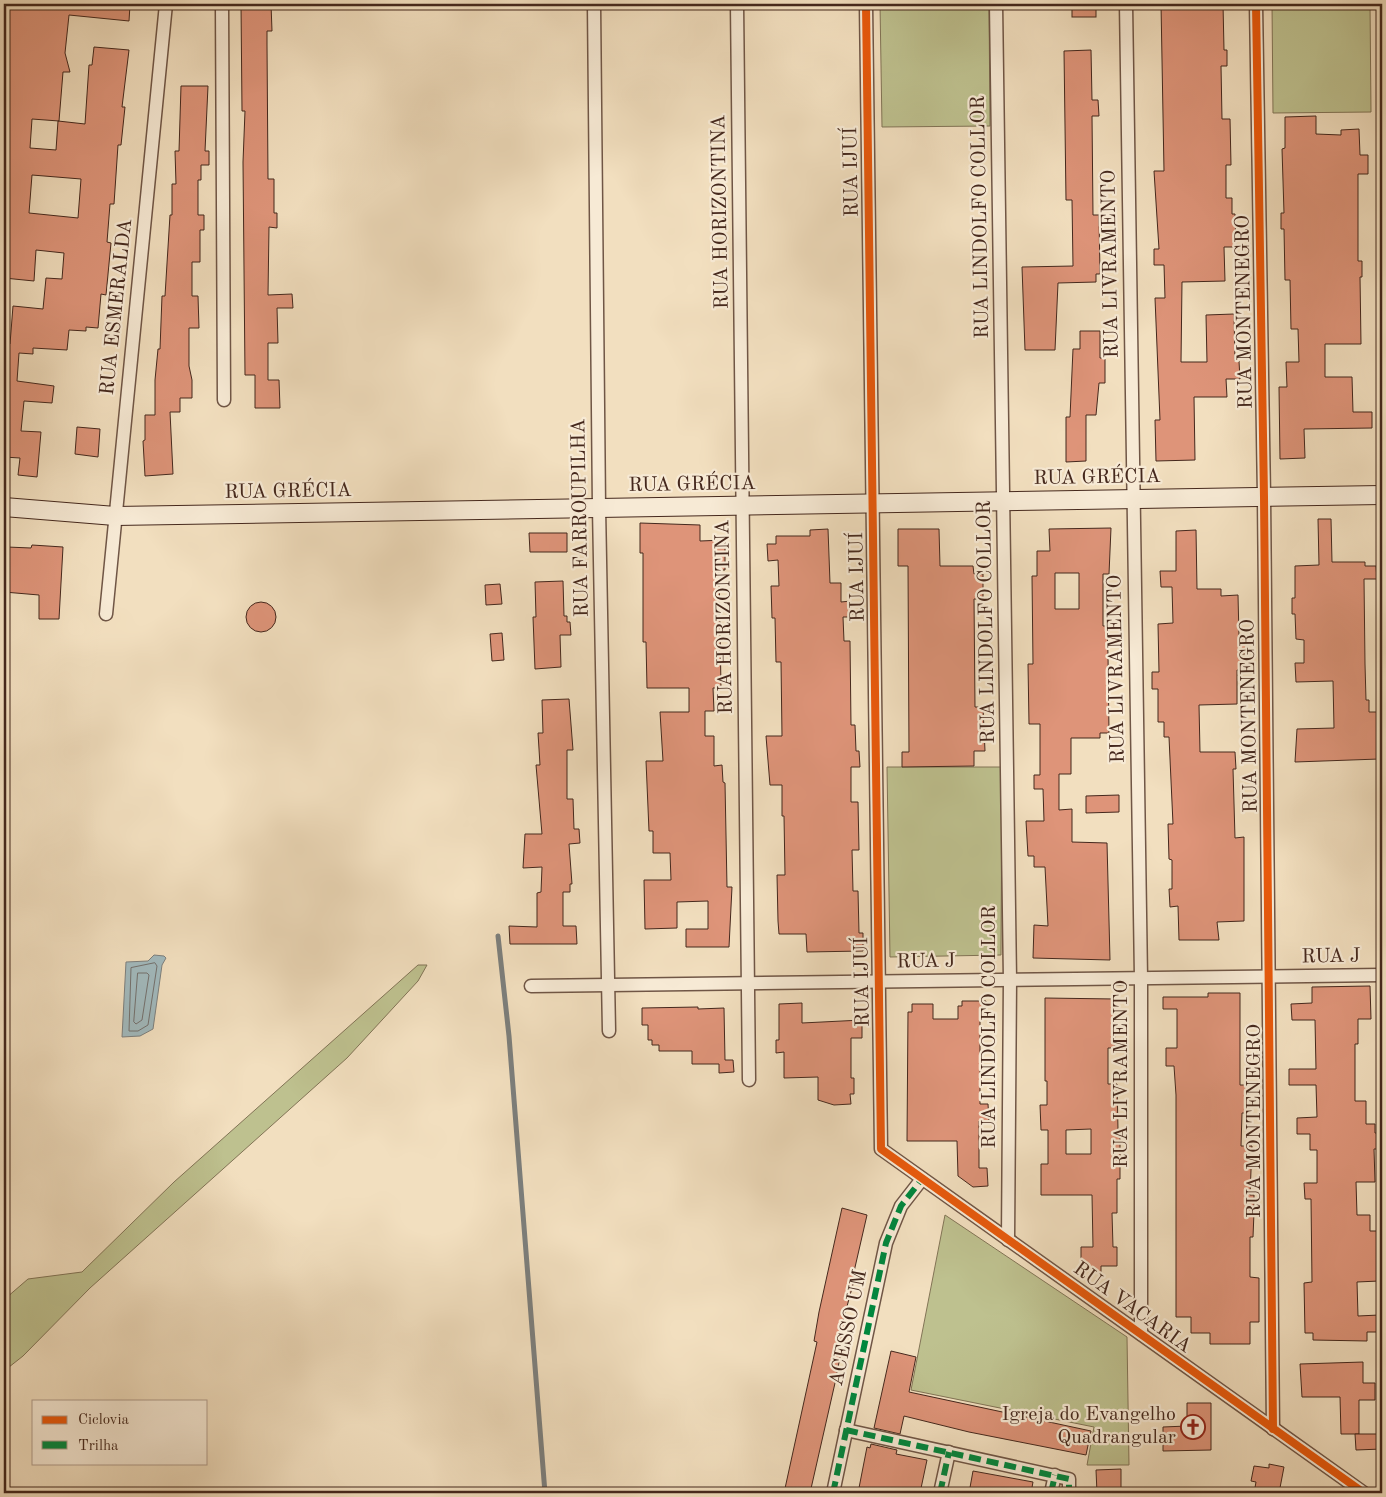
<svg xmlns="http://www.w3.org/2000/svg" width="1386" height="1497" font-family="'Old Standard TT',serif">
	<rect width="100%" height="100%" fill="#f2dfbf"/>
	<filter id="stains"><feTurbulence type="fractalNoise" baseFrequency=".004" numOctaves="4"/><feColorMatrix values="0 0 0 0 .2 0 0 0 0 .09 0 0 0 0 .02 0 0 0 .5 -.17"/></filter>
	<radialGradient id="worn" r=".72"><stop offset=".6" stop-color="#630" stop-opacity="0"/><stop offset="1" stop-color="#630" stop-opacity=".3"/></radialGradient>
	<!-- green -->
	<g fill="#bec18f" stroke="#827456">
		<path d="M880,4h109l1,122 -108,1z"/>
		<path d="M1272,4h98l1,108 -98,1z"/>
		<path d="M887,767h115l-1,188 -111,2z"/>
		<path d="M418,965h9l-9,16 -71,77 -257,230 -67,68 -19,15v-66l2,-7 22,-19 54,-7 92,-90z"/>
		<path d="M945,1215l182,122 2,128h-42l7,-38 -183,-37z"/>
	</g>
	<!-- water -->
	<path fill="#a1b9bd" stroke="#7c7f7d" d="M154,955l10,1 2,2 -4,7 -9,64 -13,7 -18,1 4,-75 22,-1z"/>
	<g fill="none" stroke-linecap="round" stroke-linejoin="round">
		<!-- shore -->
		<g stroke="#73706d" stroke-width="1">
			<path d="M155,963l2,3 -9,59 -10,6h-9l2,-63z"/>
			<path d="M138,973h9l2,2 -7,45 -6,4 -2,-2z"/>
		</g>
		<!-- stream -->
		<path stroke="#7c7f7d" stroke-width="5" d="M498,936l11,100 36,457"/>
	</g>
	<!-- building -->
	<g fill="#de9479" stroke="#45281d" fill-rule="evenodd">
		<path d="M7,4l123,1 -1,16 -60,-6 -4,38 5,19h-7l-4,49 -27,-2 -2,29 26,2 2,-29 27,3 4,-59h3l2,-18 35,3 -7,57h3l-4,38h-3l-4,59h-4l-3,38 4,1 -5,52 -5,-1 -3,34 -12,-1v4l-17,-1 -2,20 -34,-2v6l-14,-1 -2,28 37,5 -2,17 -28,-2 -3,30 20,1 -4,45 -19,-2 2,-17 -16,-1v-113h6l3,-38 30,3 3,-31 16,1 2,-26 -28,-3 -2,31 -30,-3v-230zM32,175l49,4 -3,39 -49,-5z"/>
		<path d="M241,4h30l1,27h-5v14l1,134h6v34h3v15l-8,-1 -1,68 24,-1 1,14h-16l1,35h-10v37h11l1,28h-25v-33h-10l-2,-213 2,-51h-3z"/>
		<rect x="1072" y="4" width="24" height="13"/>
		<path d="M1161,4h62l1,46h3v16h-6l1,53h8l1,46h-5v33h6v16h3l1,33h-12l1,34 -43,1 -1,80h26l-1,-47 28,-1 1,47h4l1,18h-14l1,18h-33l1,63 -39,1 -1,-41h5l-5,-122h10l-1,-33h-10v-16h5l-5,-78h10z"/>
		<path d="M1091,50l1,50h6l1,16h-7l1,99h6l1,59h-4v8l-38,1 -3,67h-30l-3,-83 51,-1 -1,-66h-6l-2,-149z"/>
		<path d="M181,86h27l-3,65h4v14h-8v15h-3v35h6v15h-4v32h-8v34h6l1,32h-10v38l3,14v18h-12v14h-10l3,62 -28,2 -2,-35 2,-1v-25h10v-35l3,-31h2l2,-53h3l5,-81h2v-31h4l-1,-33h4z"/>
		<path d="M1316,116v18l25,1v-5l18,-1 1,26h8v19h-10v87h4v16h-2l1,67h-36v33h27l1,35h19v16l-68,1 1,29 -25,1 -1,-72h8l-1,-25h13l-1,-33h-7l-1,-49h-5l-1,-51h-3v-16h3l-2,-64 3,-1v-31z"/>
		<path d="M1080,331h20v27h5v25h-6l-3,32h-10v46l-20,1v-45h4l3,-68h7z"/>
		<path d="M77,427l23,2 -2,28 -23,-3z"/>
		<path d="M1318,519h13l1,43h33v4h11l1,13h-13l1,85 1,36h3v12h10v47l-84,3 2,-33 37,-1 -1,-47 -37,1 -1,-19h9v-23l-8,-1 -1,-25h-3v-16h3v-32l24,-1z"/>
		<path d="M640,523l60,2v16l25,-1v30h-6l2,118h-8l1,23h-9v25h9v30l8,-1 1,17 2,1 2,104h5l-3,60h-43v-18h22v-28l-31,1v26l-32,1 -1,-49h27l-1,-27h-17v-22h-4l-3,-70h17l-3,-49h29v-24h-42l-1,-46h-3v-89h-3z"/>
		<path d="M1111,528l-2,46h-6v52h4l1,29 1,78h-9v5h-29v36h-12v36l13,-1v33l35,1 3,117 -77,-2 1,-33 14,1 -3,-59h-11v-11h-6l-2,-35h18l-1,-32h-9v-14h6v-51h-11l-1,-60h5l-1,-88h5v-25h13l-1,-22zM1055,573h24v36h-24z"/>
		<path d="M828,529l2,54h11v19l10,-1 1,16h-9l1,24h6l1,84h4l1,26h3l1,16h-9v35h7l1,48h-7l1,41h5l1,42h4v18l-56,1 -1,-18h-27l-1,-13 -1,-46h8l-1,-59h-2v-31h-12l-4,-49h16l-1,-74h-5l-1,-44h-3l-1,-32h8l-1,-26 -10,1 -1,-17h9v-8h34v-6z"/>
		<path d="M898,529h41l1,37h33l1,8h9v25h-9l1,108h8l2,44h-11v15l-72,1v-15h7l-1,-186h-10z"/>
		<path d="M1196,530l1,59h24v7l17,-1 1,42h7v17h-5v16h-4v34l-38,1 1,47h35l1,17h-3l2,69 9,-1v84l-27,1 2,18h-40l-1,-34 -8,1 -1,-18h3v-29l-3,-1 -1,-35h5l-4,-87h-5v-15h-6v-33h-6v-17h7l-1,-48 15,-1 -1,-36h-11l-1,-16h16v-40z"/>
		<path d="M529,533h38v19h-37z"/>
		<path d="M32,545l31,2 -4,72h-20v-24l-35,-3 3,-45 24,1z"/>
		<path d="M563,581l1,35h3v6h3l1,13h-11l1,32 -26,2 -2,-52h3l-1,-35z"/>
		<path d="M500,584l2,20 -16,1 -1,-20z"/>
		<circle cx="261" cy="617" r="15"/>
		<path d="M502,633l2,27 -12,1 -2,-27z"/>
		<path d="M569,699l4,51h-6v49h6l1,30h5l1,14 -11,1 3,40h-2v8h-7v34h13l1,18h-67l-1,-18 28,1v-34l4,-1 1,-25 -19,1 2,-34h17l-6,-69h4l-2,-32h5l-1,-33z"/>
		<path d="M1119,795v17l-33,1v-17z"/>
		<path d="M1370,986l1,33h-13v25h-3v57h11v23h9v9h7v16h-8l1,33h-19l1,33h13v16h7l2,50 -22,1 1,34 21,-1v17h-12v9l-54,-1v-7h-8l-1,-50 8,-1 -1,-83h-6l-1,-16h13v-33h-7v-16h-13v-16l20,-1 -1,-32h-27v-16h27l-1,-49h-23l-1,-16 21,-1v-16z"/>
		<path d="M1208,993h32v92h8l1,28h-7l-1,33h11l-2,49h4v17l-1,25h-3v40l9,1v44h-9v22h-40v-11h-19v-16h-15v-222l-2,-29h-8v-18h11v-39h-14v-12h45z"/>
		<path d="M1045,998l70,1v49h-7v36h9l1,46h2v49h-3v34h-5l1,34h4v19h-16v9l-20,-14v-14h12l-1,-52h-51v-31h7v-34h-7l-1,-25h7v-24h-2zM1091,1129v25h-25v-24z"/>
		<path d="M962,1001h24v18h-6v85h8l1,17h-10v47h8l1,18 -15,1 -15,-11 -1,-35h-50l1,-129h4v-8h21v15h25v-13h4z"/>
		<path d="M802,1003v20l60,-3v18h-11v40h3v16h-4l1,10 -17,1 -16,-5v-23l-34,1v-26l-8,1v-13h3v-36z"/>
		<path d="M698,1007v2l26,-1 1,52h8l1,12 -15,1v-9h-27v-13h-33v-6h-7v-5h-4v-15h-6v-17z"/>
		<path d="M842,1208l25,7 -14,61 2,1 -12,44 3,1 -8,30h3l-6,31 -25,110h-26l33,-151 -3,-1 5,-29z"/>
		<path d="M891,1351l25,6 -7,35 182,39 -5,24 -117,-23 -65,-16 -4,18 -26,-6z"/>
		<path d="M1363,1362v21h12v17h-16v34h-18l-1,-37h-38l-2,-33z"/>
		<path d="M1187,1403h24v47l-48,1v-24l24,-1z"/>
		<path d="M1355,1434h27v15l-26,1z"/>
		<path d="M871,1444l26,6 -1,4 31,6 -7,33h-62l9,-46 3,1z"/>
		<path d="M1269,1464l15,3 -5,26h-25l2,-11 -5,-1 3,-15 15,2z"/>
		<path d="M1121,1469v24h-24l-1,-23z"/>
		<path d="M973,1471l60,11 -2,11h-62z"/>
	</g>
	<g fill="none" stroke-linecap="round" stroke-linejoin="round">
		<defs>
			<g id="minor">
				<path d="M222,4l2,396"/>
				<path d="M594,4l5,504 10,523"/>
				<path d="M737,4l12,1076"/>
				<path d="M866,4l15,1145 483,344"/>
				<path d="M996,4l14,976 -2,260"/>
				<path d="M1126,4l15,974v356"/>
				<path d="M1256,4l8,493 9,932"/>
				<path d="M106,614l60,-610"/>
				<path d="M531,986l851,-11"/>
				<path d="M846,1430l223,49v14"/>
				<path d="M833,1493l53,-250 15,-37 21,-27"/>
				<path d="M940,1493l9,-41"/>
				<path d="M1051,1493l4,-18"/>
			</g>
			<path id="secondary" d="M4,507l111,9 1267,-21"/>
		</defs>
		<!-- minor casing -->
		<use href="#minor" stroke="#705646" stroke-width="15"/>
		<!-- secondary casing -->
		<use href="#secondary" stroke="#45281d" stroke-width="20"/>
		<!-- minor -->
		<use href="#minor" stroke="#f7ead5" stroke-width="12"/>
		<!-- secondary -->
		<use href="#secondary" stroke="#f7ead5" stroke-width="18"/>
		<!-- quiet -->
		<g stroke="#00873e" stroke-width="6" stroke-dasharray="12 6" stroke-linecap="butt">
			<path d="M846,1430l223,49v14"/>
			<path d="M833,1493l53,-250 15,-37 21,-27"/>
			<path d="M940,1493l9,-41"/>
			<path d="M1051,1493l4,-18"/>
		</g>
		<defs>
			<g id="cycleway">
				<path d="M866,4l15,1145 483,344"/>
				<path d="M1256,4l8,493 9,932"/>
			</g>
		</defs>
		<!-- cycleway casing -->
		<use href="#cycleway" stroke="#f7ead5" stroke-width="11"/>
		<!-- cycleway -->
		<use href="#cycleway" stroke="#e8590c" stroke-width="8"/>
	</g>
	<!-- icons -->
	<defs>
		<symbol id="church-ring" viewBox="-11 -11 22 22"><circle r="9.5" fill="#f7ead5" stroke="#8f2418" stroke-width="1.5"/><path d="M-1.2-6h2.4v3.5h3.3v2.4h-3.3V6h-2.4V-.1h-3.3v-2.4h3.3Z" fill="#8f2418"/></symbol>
	</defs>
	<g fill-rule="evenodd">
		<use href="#church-ring" x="1179" y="1413" width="28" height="28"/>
	</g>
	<g text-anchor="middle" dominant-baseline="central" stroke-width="4.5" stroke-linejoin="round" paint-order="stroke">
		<!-- street labels -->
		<g font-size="20" fill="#45281d" stroke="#f7ead5">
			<text transform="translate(852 172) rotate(-91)">RUA IJUÍ</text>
			<text transform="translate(721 212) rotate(-91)">RUA HORIZONTINA</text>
			<text transform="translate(981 217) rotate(-91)">RUA LINDOLFO COLLOR</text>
			<text transform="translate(1111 264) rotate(-91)">RUA LIVRAMENTO</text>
			<text transform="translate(117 307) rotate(-84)">RUA ESMERALDA</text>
			<text transform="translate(1245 312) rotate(-91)">RUA MONTENEGRO</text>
			<text transform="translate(1097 478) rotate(-1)">RUA GRÉCIA</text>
			<text transform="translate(692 485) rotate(-1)">RUA GRÉCIA</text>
			<text transform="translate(288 492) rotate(-1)">RUA GRÉCIA</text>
			<text transform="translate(581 518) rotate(-91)">RUA FARROUPILHA</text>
			<text transform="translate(858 577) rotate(-91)">RUA IJUÍ</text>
			<text transform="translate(725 617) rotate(-91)">RUA HORIZONTINA</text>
			<text transform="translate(987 622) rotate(-91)">RUA LINDOLFO COLLOR</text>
			<text transform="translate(1117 669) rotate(-91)">RUA LIVRAMENTO</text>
			<text transform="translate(1250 716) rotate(-91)">RUA MONTENEGRO</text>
			<text transform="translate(1331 957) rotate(-1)">RUA J</text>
			<text transform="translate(926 962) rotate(-1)">RUA J</text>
			<text transform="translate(863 982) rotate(-91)">RUA IJUÍ</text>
			<text transform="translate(990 1027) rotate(-90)">RUA LINDOLFO COLLOR</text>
			<text transform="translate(1122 1074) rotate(-90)">RUA LIVRAMENTO</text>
			<text transform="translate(1255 1121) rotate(-90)">RUA MONTENEGRO</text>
			<text transform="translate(1132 1308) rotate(36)">RUA VACARIA</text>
			<text transform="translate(849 1328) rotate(-78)">ACESSO UM</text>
		</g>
		<!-- poi labels -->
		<g font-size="20" fill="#45281d" stroke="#f7ead5" text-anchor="end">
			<text x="1176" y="1415">Igreja do Evangelho<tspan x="1176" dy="23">Quadrangular</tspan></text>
		</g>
	</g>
	<!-- margin -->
	<rect width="1386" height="1497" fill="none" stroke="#f2dfbf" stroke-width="20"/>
	<rect x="5" y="5" width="1376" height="1487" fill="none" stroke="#45281d" stroke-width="2.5"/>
	<rect x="10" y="10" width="1366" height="1477" fill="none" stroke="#45281d"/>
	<!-- legend -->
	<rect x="32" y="1400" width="175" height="65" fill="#f7ead5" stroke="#b09c8b"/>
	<rect x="42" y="1416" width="25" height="8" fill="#e8590c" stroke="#b09c8b"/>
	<text x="78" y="1424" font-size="15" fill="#45281d">Ciclovia</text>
	<rect x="42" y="1441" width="25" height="8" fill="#00873e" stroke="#b09c8b"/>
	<text x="78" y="1450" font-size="15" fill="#45281d">Trilha</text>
	<rect width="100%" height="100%" filter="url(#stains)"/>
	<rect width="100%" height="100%" fill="url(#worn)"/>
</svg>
